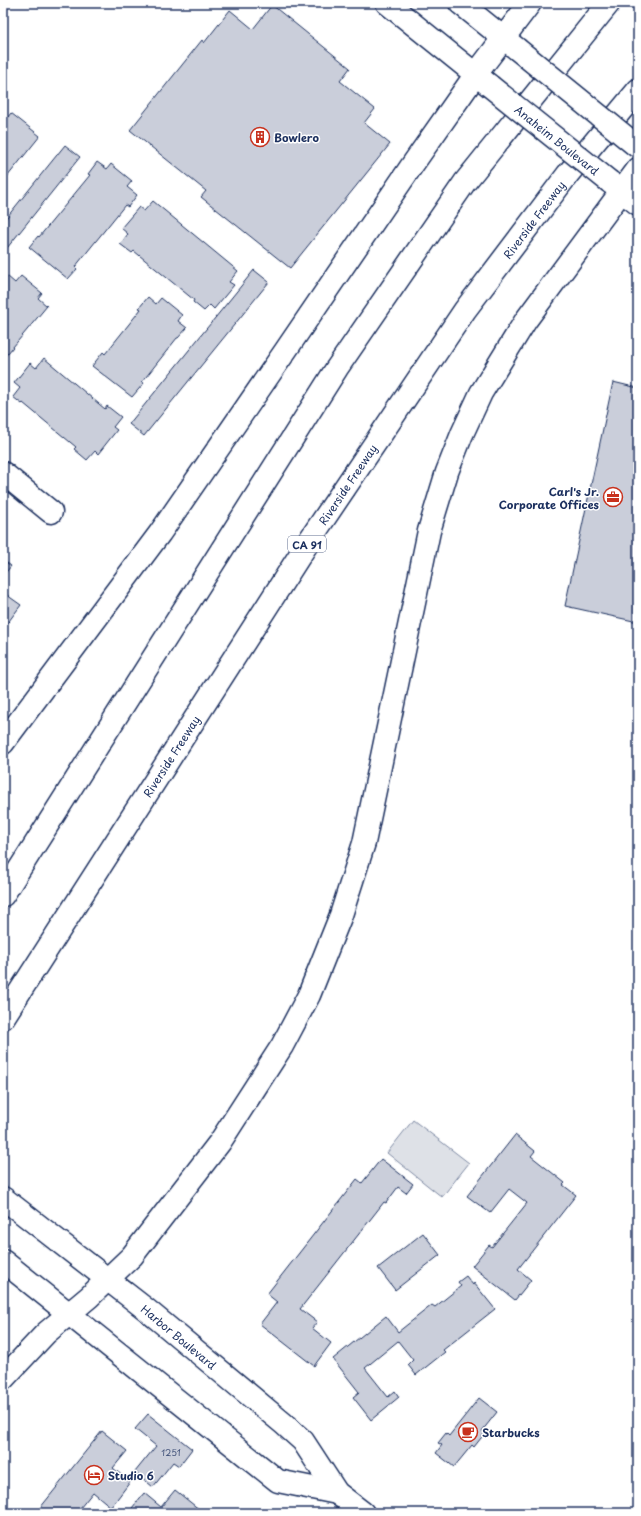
<svg xmlns="http://www.w3.org/2000/svg" width="641" height="1516" font-family="'Playpen Sans',sans-serif">
	<rect width="100%" height="100%" fill="#fff"/>
	<filter id="ink" filterUnits="userSpaceOnUse"><feTurbulence type="fractalNoise" baseFrequency=".025" numOctaves="2"/><feDisplacementMap in="SourceGraphic" scale="8" xChannelSelector="R" yChannelSelector="G"/><feConvolveMatrix kernelMatrix="1 2 1 2 8 2 1 2 1" color-interpolation-filters="sRGB"/></filter>
	<g filter="url(#ink)">
		<!-- green -->
		<path fill="#dee1e7" stroke="#7c88a2" d="M413,1120l56,43 -27,34 -55,-44z"/>
		<!-- building -->
		<g fill="#caceda" stroke="#1b2f5e">
			<path d="M272,5l78,63 -10,13 35,28 -11,14 26,21 -100,124 -89,-71 5,-6 -76,-61 72,-90 2,3 26,-33 23,19z"/>
			<path d="M11,113l29,23 -37,46v-59z"/>
			<path d="M65,145l15,12 -77,96v-31z"/>
			<path d="M97,162l10,7 4,-5 21,17 -5,6 10,8 -9,12 -3,-2 -50,62 2,2 -9,10 -39,-32 9,-11 1,1 51,-62 -2,-1z"/>
			<path d="M153,201l85,70 -9,11 5,3 -20,24 -4,-4 -6,6 -11,-9 1,-2 -60,-49 -2,2 -12,-9 8,-10 -7,-6 18,-21 5,4z"/>
			<path d="M254,270l15,12 -125,154 -15,-12z"/>
			<path d="M7,276l8,7 6,-7 21,17 -4,5 9,8 -44,53v-77z"/>
			<path d="M148,297l8,7 5,-6 21,17 -4,6 9,7 -9,10h-1l-35,44 2,1 -12,14 -40,-31 11,-14 2,2 36,-45 -2,-1z"/>
			<path d="M44,358l61,51 2,-3 14,11 -8,10 4,3 -19,24 -3,-3 -8,9 -13,-11 2,-2 -53,-44 -1,1 -9,-7 7,-9 -6,-5 16,-20 6,5z"/>
			<path d="M613,382l25,6v234l-73,-16z"/>
			<path d="M3,560l8,6 -8,10z"/>
			<path d="M4,593l17,12 -18,24v-35z"/>
			<path d="M515,1135l20,16 -4,5 34,27 -2,2 13,10 -58,74 13,11 -16,20 -43,-34 17,-21 3,2 35,-44 -18,-14 -19,24 -23,-17z"/>
			<path d="M381,1159l32,25 -7,9 -8,-6 -12,16 -2,-1 -84,107 17,13 -5,6 19,15 -17,23 -54,-42 17,-22 -10,-8 90,-115 5,4z"/>
			<path d="M423,1233l17,22 -45,35 -17,-22z"/>
			<path d="M466,1276l7,9 1,-2 21,26 -52,41 2,2 -29,23 -8,-10 5,-5 -15,-19 -33,27 23,29 7,-6 4,6 -28,23 -18,-23 6,-5 -26,-33 53,-43 12,16 34,-27 3,2 26,-21 -3,-4z"/>
			<path d="M479,1398l18,14 -15,19 3,2 -11,14 -2,-2 -18,22 -18,-14 6,-8 -4,-2 8,-10 3,3z"/>
			<path d="M148,1414l44,35 -13,17 -6,-4 -20,25 -18,-15 21,-26 -21,-17z"/>
			<path d="M102,1431l25,20 -14,17 17,14 -19,25 -18,-15 -17,21h-40z"/>
			<path d="M175,1490l25,20 -2,3h-70l16,-20 17,14z"/>
		</g>
		<g fill="none" stroke-linecap="round" stroke-linejoin="round">
			<defs>
				<path id="street" d="M3,473l48,39"/>
				<g id="secondary">
					<path d="M387,3l103,83"/>
					<path d="M460,3l57,46"/>
					<path d="M610,182l28,22"/>
				</g>
				<g id="primary">
					<path id="s1" d="M3,1198l144,112 137,114 19,17 34,52 26,20"/>
					<path d="M3,1261l275,220 59,12"/>
				</g>
				<g id="highway">
					<path d="M3,743l157,-210 126,-183 129,-189 61,-87 54,-71"/>
					<path d="M3,895l334,-527 128,-186 144,-179"/>
					<path id="s2" d="M3,1018l306,-477 156,-231 103,-136 70,-84"/>
					<path d="M3,1379l43,-46 43,-36 43,-41 88,-114 62,-96 27,-51 32,-80 23,-72 65,-312 18,-59 15,-38 19,-41 45,-73 112,-151"/>
				</g>
			</defs>
			<!-- street casing -->
			<use href="#street" stroke="#1b2f5e" stroke-width="25"/>
			<!-- secondary casing -->
			<use href="#secondary" stroke="#1b2f5e" stroke-width="25"/>
			<!-- primary casing -->
			<use href="#primary" stroke="#1b2f5e" stroke-width="25"/>
			<!-- highway casing -->
			<use href="#highway" stroke="#1b2f5e" stroke-width="25"/>
			<!-- street -->
			<use href="#street" stroke="#fff" stroke-width="22"/>
			<!-- secondary -->
			<use href="#secondary" stroke="#fff" stroke-width="22"/>
			<!-- primary -->
			<use href="#primary" stroke="#fff" stroke-width="22"/>
			<!-- highway -->
			<use href="#highway" stroke="#fff" stroke-width="22"/>
			<defs>
				<g id="secondary-bridge">
					<path d="M517,49l121,98"/>
					<path id="s3" d="M490,86l120,96"/>
				</g>
			</defs>
			<!-- secondary-bridge casing -->
			<use href="#secondary-bridge" stroke="#1b2f5e" stroke-width="25" stroke-linecap="butt"/>
			<!-- secondary-bridge -->
			<use href="#secondary-bridge" stroke="#fff" stroke-width="22"/>
		</g>
	</g>
	<!-- icons -->
	<defs>
		<symbol id="building-ring" viewBox="-11 -11 22 22"><circle r="9.5" fill="#fff" stroke="#c8321e" stroke-width="1.5"/><path d="M-4-6H4V6H1V3H-1V6H-4ZM-2.5-4.3h1.7v1.8h-1.7ZM.8-4.3h1.7v1.8H.8ZM-2.5-1h1.7V.8h-1.7ZM.8-1h1.7V.8H.8Z" fill="#c8321e"/></symbol>
		<symbol id="office-ring" viewBox="-11 -11 22 22"><circle r="9.5" fill="#fff" stroke="#c8321e" stroke-width="1.5"/><path d="M-6-3h4V-5.5h4V-3h4V5H-6ZM-1-4.5V-3h2v-1.5ZM-6 0V1H6V0Z" fill="#c8321e"/></symbol>
		<symbol id="cafe-ring" viewBox="-11 -11 22 22"><circle r="9.5" fill="#fff" stroke="#c8321e" stroke-width="1.5"/><path d="M-5.5-4.5H6V0H3Q3 3.5 0 3.5H-2.5Q-5.5 3.5-5.5 0ZM3-3.2v2h1.7v-2ZM-6 4.5H4V6H-6Z" fill="#c8321e"/></symbol>
		<symbol id="hotel-ring" viewBox="-11 -11 22 22"><circle r="9.5" fill="#fff" stroke="#c8321e" stroke-width="1.5"/><path d="M-6-4.5h1.5V1H6V5H4.5V3h-9V5H-6ZM-4 0a1.8 1.8 0 1 1 3.6 0ZM.5 0V-2.5h3Q6-2.5 6 0Z" fill="#c8321e"/></symbol>
	</defs>
	<g fill-rule="evenodd">
		<use href="#building-ring" x="249" y="126" width="22" height="22"/>
		<use href="#office-ring" x="602" y="486" width="22" height="22"/>
		<use href="#cafe-ring" x="457" y="1421" width="22" height="22"/>
		<use href="#hotel-ring" x="83" y="1464" width="22" height="22"/>
	</g>
	<g text-anchor="middle" dominant-baseline="central" stroke-width="3" stroke-linejoin="round" paint-order="stroke">
		<!-- number labels -->
		<g font-size="9" fill="#47577d">
			<text x="171" y="1452">1251</text>
		</g>
		<!-- shield labels -->
		<rect fill="#fff" stroke="#5f6d8e" stroke-width="1" x="288" y="536" width="38" height="16" rx="3"/>
		<g font-size="10" font-weight="bold" fill="#1b2f5e">
			<text x="307" y="544">CA 91</text>
		</g>
		<!-- poi labels -->
		<g font-size="11" font-weight="bold" fill="#1b2f5e" stroke="#fff" text-anchor="start">
			<text x="274" y="137">Bowlero</text>
			<text x="599" y="491" text-anchor="end">Carl's Jr.<tspan x="599" dy="13">Corporate Offices</tspan></text>
			<text x="482" y="1432">Starbucks</text>
			<text x="108" y="1475">Studio 6</text>
		</g>
		<!-- street labels -->
		<g font-size="11" fill="#1b2f5e" stroke="#fff">
			<text stroke="none"><textPath href="#s3" startOffset="86">Anaheim Boulevard</textPath></text>
			<text stroke="none"><textPath href="#s2" startOffset="959">Riverside Freeway</textPath></text>
			<text stroke="none"><textPath href="#s2" startOffset="635">Riverside Freeway</textPath></text>
			<text stroke="none"><textPath href="#s2" startOffset="311">Riverside Freeway</textPath></text>
			<text stroke="none"><textPath href="#s1" startOffset="224">Harbor Boulevard</textPath></text>
		</g>
	</g>
	<!-- margin -->
	<rect width="641" height="1516" fill="none" stroke="#fff" stroke-width="16"/>
	<rect x="8" y="8" width="625" height="1500" fill="none" stroke="#1b2f5e" stroke-width="1.5" filter="url(#ink)"/>
</svg>
